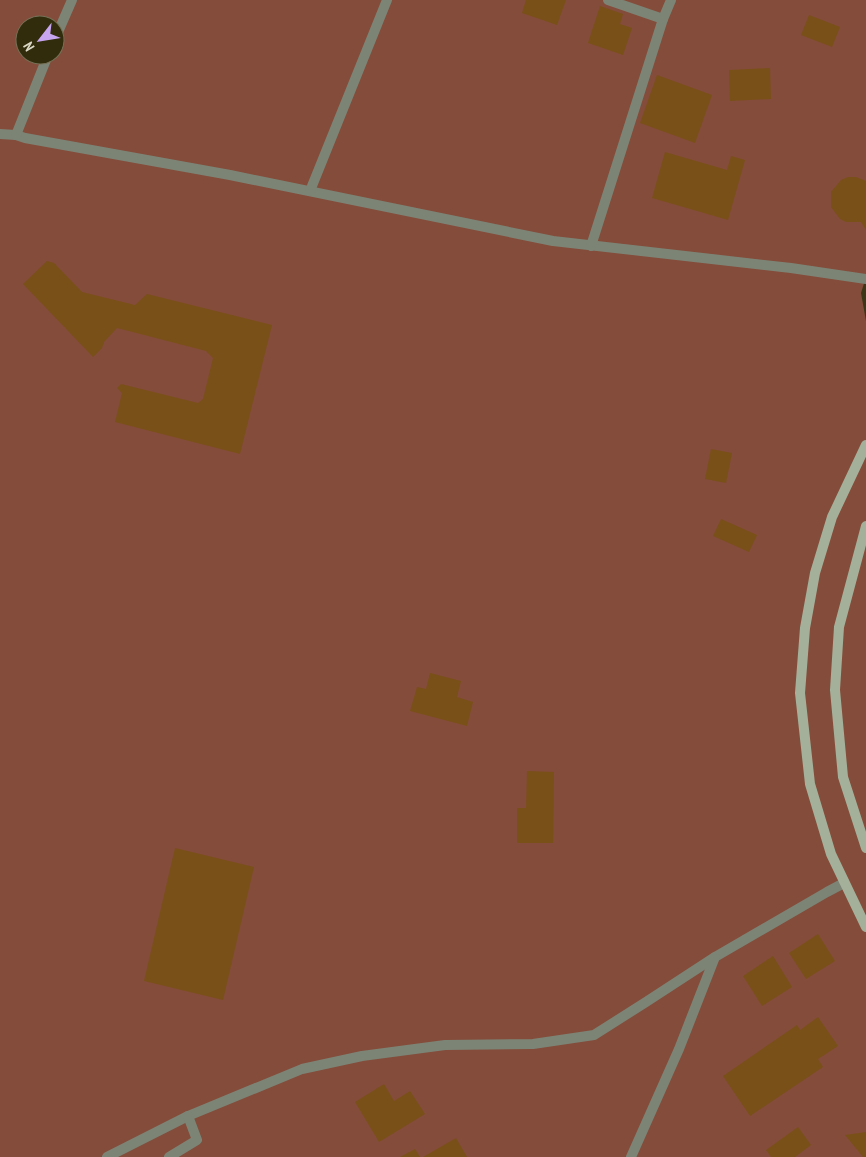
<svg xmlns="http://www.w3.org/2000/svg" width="866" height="1157" font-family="'PT Sans Narrow',sans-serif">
	<rect width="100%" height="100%" fill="#3c3616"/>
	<!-- green -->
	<path fill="#844c3a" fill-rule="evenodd" d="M0,0h866v277l-5,16 5,28v836h-866zM25,25h30v30h-30z"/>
	<!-- building -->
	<g fill="#7a5019">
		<path d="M526,0h40l-9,25 -35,-12z"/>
		<path d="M600,6l23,8 -3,10 12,4 -9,27 -35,-12z"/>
		<path d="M809,15l31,12 -8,20 -31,-12z"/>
		<path d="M770,68l1,31 -41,2 -1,-31z"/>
		<path d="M657,75l55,20 -17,48 -55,-20z"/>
		<path d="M665,152l62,18 4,-14 14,4 -17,60 -76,-22z"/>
		<path d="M848,177h8l10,4v49l-5,-8h-15l-6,-3 -9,-12v-15l10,-12z"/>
		<path d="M47,261l7,2 28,29 53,13 12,-11 125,31 -32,129 -125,-32 7,-29 -5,-5 4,-4 77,19 5,-4 10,-41 -7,-7 -89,-23 -13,14 -2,6 -9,9 -70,-73z"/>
		<path d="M711,449l21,4 -6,30 -21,-4z"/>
		<path d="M721,519l36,16 -8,17 -36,-16z"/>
		<path d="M430,673l31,8 -4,16 16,5 -6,24 -57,-15 7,-24 9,2z"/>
		<path d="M527,771l27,1 -1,71h-36v-35h9z"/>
		<path d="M175,848l79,19 -31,133 -79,-19z"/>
		<path d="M818,934l17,27 -29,18 -17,-26z"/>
		<path d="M773,956l19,31 -30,19 -19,-30z"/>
		<path d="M818,1017l20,29 -20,13 5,8 -73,49 -27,-40 74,-51 3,5z"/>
		<path d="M384,1084l10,17 16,-10 15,23 -46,28 -24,-40z"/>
		<path d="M798,1127l13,18 -16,12h-24l-5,-7z"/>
		<path d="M866,1132v25h-3l-18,-22z"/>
		<path d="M456,1138l11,19h-44z"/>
		<path d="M415,1149l5,8h-20z"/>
	</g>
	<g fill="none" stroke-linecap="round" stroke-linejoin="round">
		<!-- service -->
		<path stroke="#7c8476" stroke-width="10" d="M608,0l55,19"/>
		<!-- minor -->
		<g stroke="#7c8476" stroke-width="10">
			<path d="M55,39l17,-39"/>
			<path d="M0,134l16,1 9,3 205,37 323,66 238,27 75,11"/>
			<path d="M16,135l32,-80"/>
			<path d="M310,191l77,-191"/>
			<path d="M591,246l72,-227 8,-19"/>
			<path d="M107,1157l81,-41 114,-47 60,-13 83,-11 88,-1 61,-9 52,-33 69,-45 112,-65 17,-9"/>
			<path d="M169,1157l28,-17 -9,-24"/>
			<path d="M631,1157l48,-108 36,-92"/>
		</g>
		<!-- secondary -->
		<g stroke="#a4b09a" stroke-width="10">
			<path d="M866,445l-34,72 -17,56 -10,55 -5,65 10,91 21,70 35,73"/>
			<path d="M866,526l-27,101 -4,63 8,87 23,71"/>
		</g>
	</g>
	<!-- north arrow -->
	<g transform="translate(40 40) rotate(239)"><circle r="24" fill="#312c0b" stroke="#757156"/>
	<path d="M0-4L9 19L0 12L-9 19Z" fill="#c8a6ef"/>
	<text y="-8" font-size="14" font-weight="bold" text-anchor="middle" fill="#dbd9c6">N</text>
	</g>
</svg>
